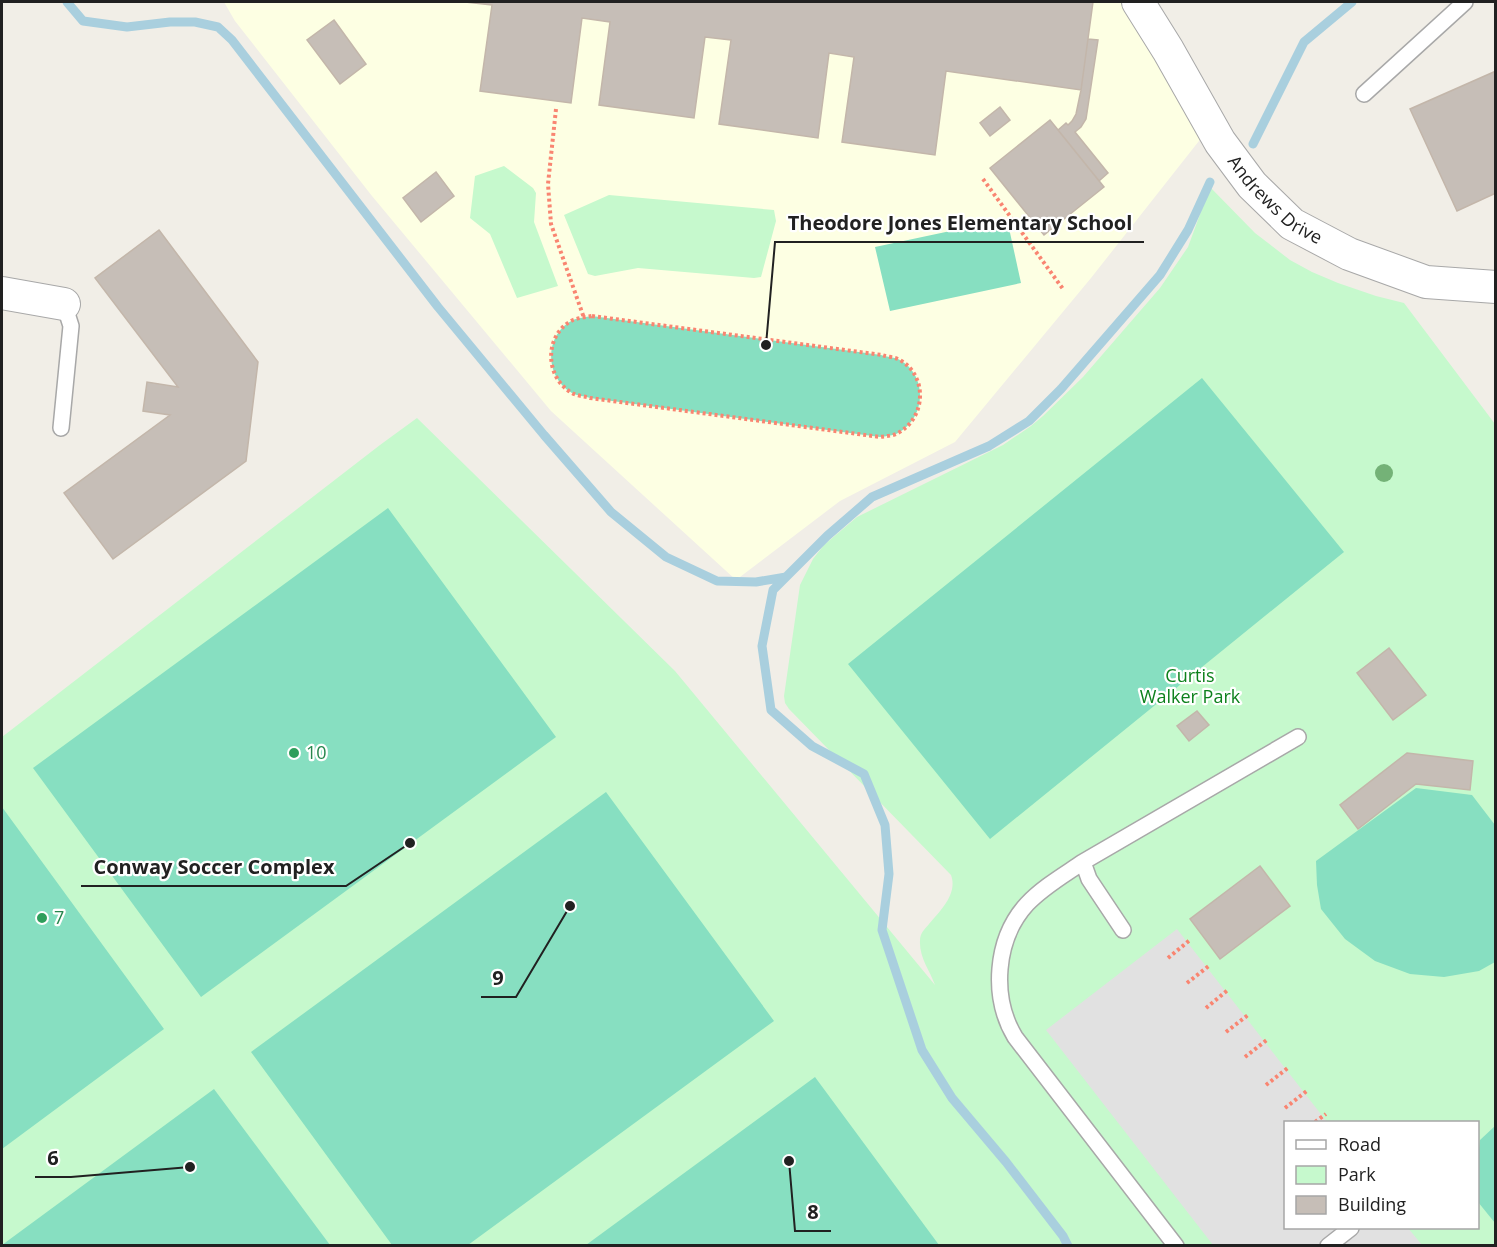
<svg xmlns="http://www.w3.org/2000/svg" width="1497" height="1247" font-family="'Open Sans',sans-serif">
<rect width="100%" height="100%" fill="#f1eee7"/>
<!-- education -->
<path fill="#fdffe3" d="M 224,2 L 1155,2 L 1221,113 L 1091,278 L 955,442 L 840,501 L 736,580 L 551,411 L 372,196 L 235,21 Z"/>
<!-- park -->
<path fill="#c6f9cd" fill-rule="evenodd" d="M 504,166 L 533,188 L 536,193 L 534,222 L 558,286 L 517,298 L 490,234 L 470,218 L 475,176 Z
M 1210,187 L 1255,233 L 1290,260 L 1312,272 L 1338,283 L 1376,296 L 1404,303 L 1495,424 L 1495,1245 L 2,1246 L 2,737 L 380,445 L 417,418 L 675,671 L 935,985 C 930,971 919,957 920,941 C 920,933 924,930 929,924 C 940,911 958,894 951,875 L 789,709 L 785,703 L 784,696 L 800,585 L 813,559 L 824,545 L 857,517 L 1003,445 L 1031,426 L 1043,416 L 1083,377 L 1160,288 L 1188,247 ZM 1286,1122 L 1478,1122 L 1478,1228 L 1286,1228 Z
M 609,195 L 774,210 L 776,221 L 761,277 L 754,278 L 638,268 L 595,276 L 588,274 L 564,215 Z"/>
<!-- pitch -->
<path fill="#87dfc1" d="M 1007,219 L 1021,283 L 890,311 L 875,247 Z
M 592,316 L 881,355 C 887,357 895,357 900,360 C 928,376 926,418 898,433 C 893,436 886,436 880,437 L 590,398 C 584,396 577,396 572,393 C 544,377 544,334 573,320 C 578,318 586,317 592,316 Z
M 1202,378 L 1344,552 L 990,839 L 848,664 Z
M 388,508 L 556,737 L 201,997 L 33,768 Z
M 1416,788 L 1472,795 L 1495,825 L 1495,962 L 1479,971 L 1444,977 L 1410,974 L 1375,961 L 1345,939 L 1321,909 L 1317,885 L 1316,861 Z
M 606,792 L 774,1021 L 468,1245 L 392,1245 L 251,1052 Z
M 2,807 L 164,1029 L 2,1149 Z
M 815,1077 L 939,1245 L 586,1245 Z
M 214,1089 L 330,1245 L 2,1245 Z
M 1495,1126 L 1495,1223 L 1478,1202 L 1478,1158 L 1480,1140 Z"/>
<!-- parking -->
<path fill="#e1e1e1" d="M 1177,929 L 1327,1122 L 1286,1122 L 1286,1228 L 1408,1228 L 1422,1245 L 1213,1245 L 1046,1030 Z"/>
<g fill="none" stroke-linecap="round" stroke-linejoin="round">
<!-- stream -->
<path stroke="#a9cfde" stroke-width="9" d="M 67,2 L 83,21 L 127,27 L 170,22 L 195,22 L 218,27 L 232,40 L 438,307 L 544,435 L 611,512 L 666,557 L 717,581 L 756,582 L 786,577 L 827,536 L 872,497 L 989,446 L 1029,421 L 1061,389 L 1160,275 L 1188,230 L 1210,182
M 1253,144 L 1304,42 L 1352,2
M 786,577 L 773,590 L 762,646 L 771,710 L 812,746 L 864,774 L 885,825 L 889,874 L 882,930 L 922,1050 L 952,1098 L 1006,1162 L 1063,1236 L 1068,1246"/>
</g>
<!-- building -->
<path fill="#c6beb7" stroke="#c3b6aa" stroke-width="1.5" d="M 465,2 L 1093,2 L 1081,90 L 946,71 L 935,155 L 842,142 L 854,57 L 829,53 L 818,138 L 719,124 L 731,40 L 705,37 L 694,118 L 599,105 L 610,22 L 582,18 L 571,103 L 480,91 L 492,5 Z
M 334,20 L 366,64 L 340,84 L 307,40 Z
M 1088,39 L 1098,40 L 1086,119 L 1081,127 L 1075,132 L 1108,173 L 1099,181 L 1058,130 L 1066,123 L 1068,125 L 1072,121 L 1076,114 L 1081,90 Z
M 1496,71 L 1496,193 L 1457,211 L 1410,109 Z
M 1000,107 L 1010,120 L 990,136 L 980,123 Z
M 1050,120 L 1104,187 L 1044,235 L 990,168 Z
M 436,172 L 454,196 L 421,222 L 403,198 Z
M 159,230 L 258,362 L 246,461 L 113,559 L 64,493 L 170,415 L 143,411 L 147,382 L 178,387 L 95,278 Z
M 1389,648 L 1426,695 L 1393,720 L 1357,673 Z
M 1197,711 L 1209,725 L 1189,741 L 1177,726 Z
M 1407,753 L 1473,761 L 1470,790 L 1416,784 L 1358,829 L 1340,805 Z
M 1260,866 L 1290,906 L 1220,959 L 1190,919 Z"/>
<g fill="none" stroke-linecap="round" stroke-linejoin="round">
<defs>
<path id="lane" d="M 1364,94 L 1465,2
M 61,428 L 71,326 L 64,304
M 1083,862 L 1089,879 L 1123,930
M 1176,1246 L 1015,1037 C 991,997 995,939 1027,904 C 1043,887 1064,875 1083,862 L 1298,737
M 1328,1246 L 1351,1228"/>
<g id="street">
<path id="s1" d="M 1138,2 L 1168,50 L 1220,142 L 1252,185 L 1292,224 L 1349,254 L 1426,282 L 1496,287"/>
<path d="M 2,293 L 64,304"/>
</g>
</defs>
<!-- lane casing -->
<use href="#lane" stroke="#a8a8a8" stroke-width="18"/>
<!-- street casing -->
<use href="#street" stroke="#a8a8a8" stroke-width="34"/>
<!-- path -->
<path stroke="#f98571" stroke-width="4" stroke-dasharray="3 3" stroke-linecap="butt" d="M 556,109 L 548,184 L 551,224 L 584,318
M 983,179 L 1063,289
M 592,316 L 882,355 C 887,357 895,357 900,360 C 928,376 926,418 898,433 C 893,436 886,436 880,437 L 590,398 C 584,396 577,396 572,393 C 544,377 544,334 573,320 C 578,318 586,317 592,316 Z
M 1168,958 L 1190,940
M 1187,983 L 1210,965
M 1206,1008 L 1229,989
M 1226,1032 L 1248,1015
M 1245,1057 L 1268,1039
M 1266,1085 L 1289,1067
M 1285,1108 L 1308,1090
M 1315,1122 L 1326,1114"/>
<!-- lane -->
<use href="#lane" stroke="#fff" stroke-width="15"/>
<!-- street -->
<use href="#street" stroke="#fff" stroke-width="32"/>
</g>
<!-- trees -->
<circle fill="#74b277" cx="1384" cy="473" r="9"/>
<!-- markers -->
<g fill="#2e9e5b" stroke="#fff" stroke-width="2">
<circle cx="294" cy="753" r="6"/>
<circle cx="42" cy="918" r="6"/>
</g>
<g text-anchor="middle" stroke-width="4.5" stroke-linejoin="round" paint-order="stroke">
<!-- street labels -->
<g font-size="18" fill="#212121" stroke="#fff">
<text dy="6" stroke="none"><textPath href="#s1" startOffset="243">Andrews Drive</textPath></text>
</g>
<!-- park labels -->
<g font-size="18" fill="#0d811c" stroke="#fff">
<text x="1190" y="682">Curtis<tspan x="1190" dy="21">Walker Park</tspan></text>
</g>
<!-- leisure labels -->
<g font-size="18" fill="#27864d" stroke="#fff" text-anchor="start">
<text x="306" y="759">10</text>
<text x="54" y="924">7</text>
</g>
</g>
<!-- callouts -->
<path fill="none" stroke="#212121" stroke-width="2" d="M766 345L775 242H1144M410 843L346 886H81M570 906L516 997H481M190 1167L71 1177H35M789 1161L795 1231H831"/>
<g fill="#212121" stroke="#fff" stroke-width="2">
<circle cx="766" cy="345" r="6"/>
<circle cx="410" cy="843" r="6"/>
<circle cx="570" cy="906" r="6"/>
<circle cx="190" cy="1167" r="6"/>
<circle cx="789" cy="1161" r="6"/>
</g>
<g font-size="20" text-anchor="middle" font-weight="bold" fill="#212121" stroke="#fff" stroke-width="4.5" stroke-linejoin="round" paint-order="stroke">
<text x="960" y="230">Theodore Jones Elementary School</text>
<text x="214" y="874">Conway Soccer Complex</text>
<text x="498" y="985">9</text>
<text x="53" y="1165">6</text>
<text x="813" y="1219">8</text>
</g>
<!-- border -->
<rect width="1497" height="1247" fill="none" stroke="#212121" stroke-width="6"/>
<!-- legend -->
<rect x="1284" y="1121" width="195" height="108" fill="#ffffff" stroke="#a6a6a6" stroke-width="1.5"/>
<rect x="1296" y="1140" width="30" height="9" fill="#ffffff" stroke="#a6a6a6" stroke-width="1.5"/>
<text x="1338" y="1151" font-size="18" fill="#212121">Road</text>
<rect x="1296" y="1166" width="30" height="18" fill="#c6f9cd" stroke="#a6a6a6" stroke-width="1.5"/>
<text x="1338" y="1181" font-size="18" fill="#212121">Park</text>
<rect x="1296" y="1196" width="30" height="18" fill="#c6beb7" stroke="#a6a6a6" stroke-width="1.5"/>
<text x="1338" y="1211" font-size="18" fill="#212121">Building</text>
</svg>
